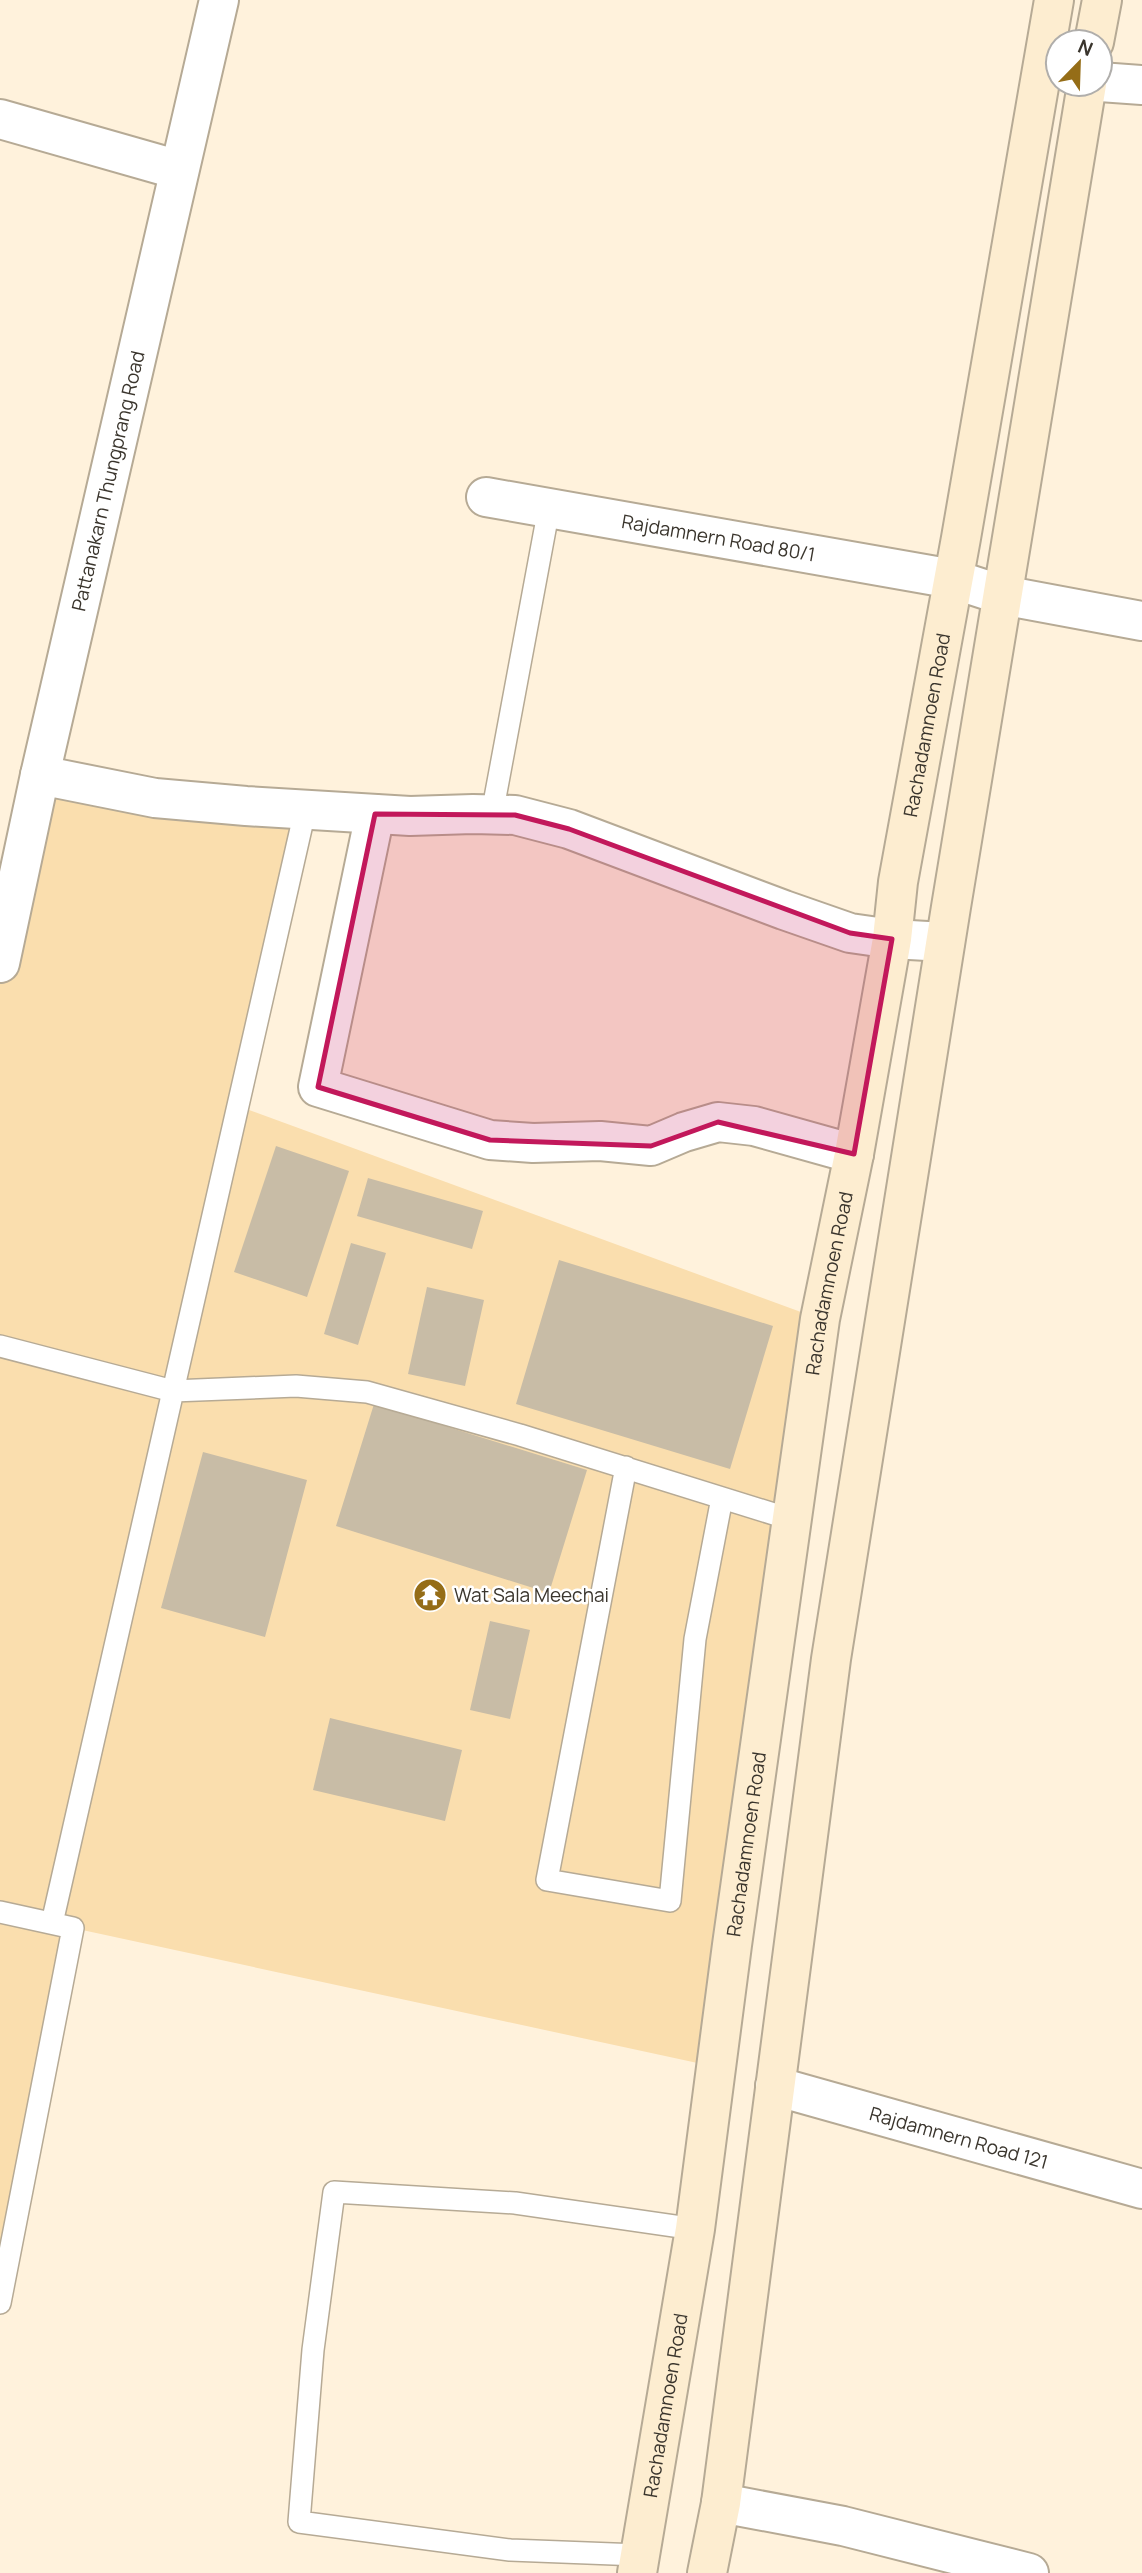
<svg xmlns="http://www.w3.org/2000/svg" width="1142" height="2573" font-family="Manrope,sans-serif">
<rect width="100%" height="100%" fill="#fff2dc"/>
<!-- green -->
<path fill="#fadeae" d="M 40,775 L 305,811 L 238,1106 L 820,1319 L 716,2067 L 73,1928 L 0,2303 L 0,963 Z"/>
<!-- building -->
<path fill="#c8bca6" d="M 276,1146 L 349,1171 L 307,1297 L 234,1272 Z
M 368,1178 L 483,1211 L 472,1249 L 357,1216 Z
M 351,1243 L 386,1253 L 358,1345 L 324,1334 Z
M 559,1260 L 773,1326 L 730,1469 L 516,1404 Z
M 427,1287 L 484,1300 L 465,1386 L 408,1374 Z
M 374,1404 L 587,1470 L 549,1593 L 336,1526 Z
M 203,1452 L 307,1480 L 265,1637 L 161,1608 Z
M 490,1621 L 530,1630 L 510,1719 L 470,1710 Z
M 330,1718 L 462,1750 L 445,1821 L 313,1790 Z"/>
<g fill="none" stroke-linecap="round" stroke-linejoin="round">
<defs>
<path id="lane" d="M 492,814 L 549,508
M 0,1346 L 173,1391 L 296,1386 L 367,1392 L 520,1435 L 793,1520
M 626,1467 L 547,1880 L 670,1901 L 695,1639 L 722,1498
M 0,1912 L 73,1928 L 0,2303
M 52,1923 L 305,811
M 639,2555 L 510,2550 L 299,2522 L 313,2350 L 334,2192 L 515,2203 L 695,2229"/>
<g id="street">
<path d="M 1100,82 L 1142,85"/>
<path d="M 0,119 L 179,170"/>
<path id="s1" d="M 486,497 L 953,579 L 1002,595 L 1142,621"/>
<path d="M 40,775 L 155,798 L 246,806 L 410,816 L 473,814 L 515,815 L 569,829 L 784,910 L 850,933 L 892,939 L 945,942"/>
<path d="M 375,814 L 318,1087 L 490,1140 L 533,1143 L 600,1141 L 651,1146 L 684,1132 L 718,1122 L 754,1126 L 854,1154"/>
<path id="s2" d="M 0,963 L 40,775 L 219,0"/>
<path id="s3" d="M 775,2086 L 1142,2189"/>
<path d="M 721,2503 L 843,2526 L 1029,2573"/>
</g>
<g id="secondary">
<path d="M 1094,42 L 1102,0"/>
<path id="s4" d="M 637,2573 L 695,2229 L 732,1945 L 820,1319 L 854,1154 L 892,939 L 898,882 L 961,538 L 1054,0"/>
<path d="M 707,2573 L 721,2503 L 831,1659 L 951,907 L 1087,84"/>
</g>
</defs>
<!-- lane casing -->
<use href="#lane" stroke="#b6aa95" stroke-width="24"/>
<!-- street casing -->
<use href="#street" stroke="#b6aa95" stroke-width="42"/>
<!-- secondary casing -->
<use href="#secondary" stroke="#b6aa95" stroke-width="42"/>
<!-- lane -->
<use href="#lane" stroke="#fff" stroke-width="21"/>
<!-- street -->
<use href="#street" stroke="#fff" stroke-width="38"/>
<!-- secondary -->
<use href="#secondary" stroke="#fdedd0" stroke-width="38"/>
</g>
<!-- marked area -->
<path fill="#c2185b" fill-opacity="0.2" stroke="#c2185b" stroke-width="5" stroke-linejoin="round" d="M 375,814 L 515,815 L 569,829 L 850,933 L 892,939 L 854,1154 L 718,1122 L 651,1146 L 490,1140 L 318,1087 Z"/>
<!-- icons -->
<defs>
<symbol id="temple-disc" viewBox="-11 -11 22 22"><circle r="9.5" fill="#956d17" stroke="#fff"/><path d="M0-6L5-2H3V0L6.5 2.5H4V6H1.5V3h-3V6H-4V2.5H-6.5L-3 0V-2H-5Z" fill="#fff"/></symbol>
</defs>
<g fill-rule="evenodd">
<use href="#temple-disc" x="411" y="1576" width="38" height="38"/>
</g>
<g text-anchor="middle" stroke-width="5" stroke-linejoin="round" paint-order="stroke">
<!-- street labels -->
<g font-size="19" fill="#3a352d" stroke="#fff">
<text dy="7" stroke="none"><textPath href="#s2" startOffset="494">Pattanakarn Thungprang Road</textPath></text>
<text dy="7" stroke="none"><textPath href="#s1" startOffset="236">Rajdamnern Road 80/1</textPath></text>
<text dy="7" stroke="none"><textPath href="#s4" startOffset="1871">Rachadamnoen Road</textPath></text>
<text dy="7" stroke="none"><textPath href="#s4" startOffset="1304">Rachadamnoen Road</textPath></text>
<text dy="7" stroke="none"><textPath href="#s4" startOffset="737">Rachadamnoen Road</textPath></text>
<text dy="7" stroke="none"><textPath href="#s3" startOffset="191">Rajdamnern Road 121</textPath></text>
<text dy="7" stroke="none"><textPath href="#s4" startOffset="170">Rachadamnoen Road</textPath></text>
</g>
<!-- poi labels -->
<g font-size="19" fill="#3a352d" stroke="#fff" text-anchor="start">
<text x="454" y="1602">Wat Sala Meechai</text>
</g>
</g>
<!-- north arrow -->
<g transform="translate(1079 63) rotate(23)"><circle r="33" fill="#ffffff" stroke="#b0aeab" stroke-width="2"/>
<path d="M0-5L12 26L0 18L-12 26Z" fill="#956d17"/>
<text y="-10" font-size="19" font-weight="bold" text-anchor="middle" fill="#3a352d">N</text>
</g>
</svg>
